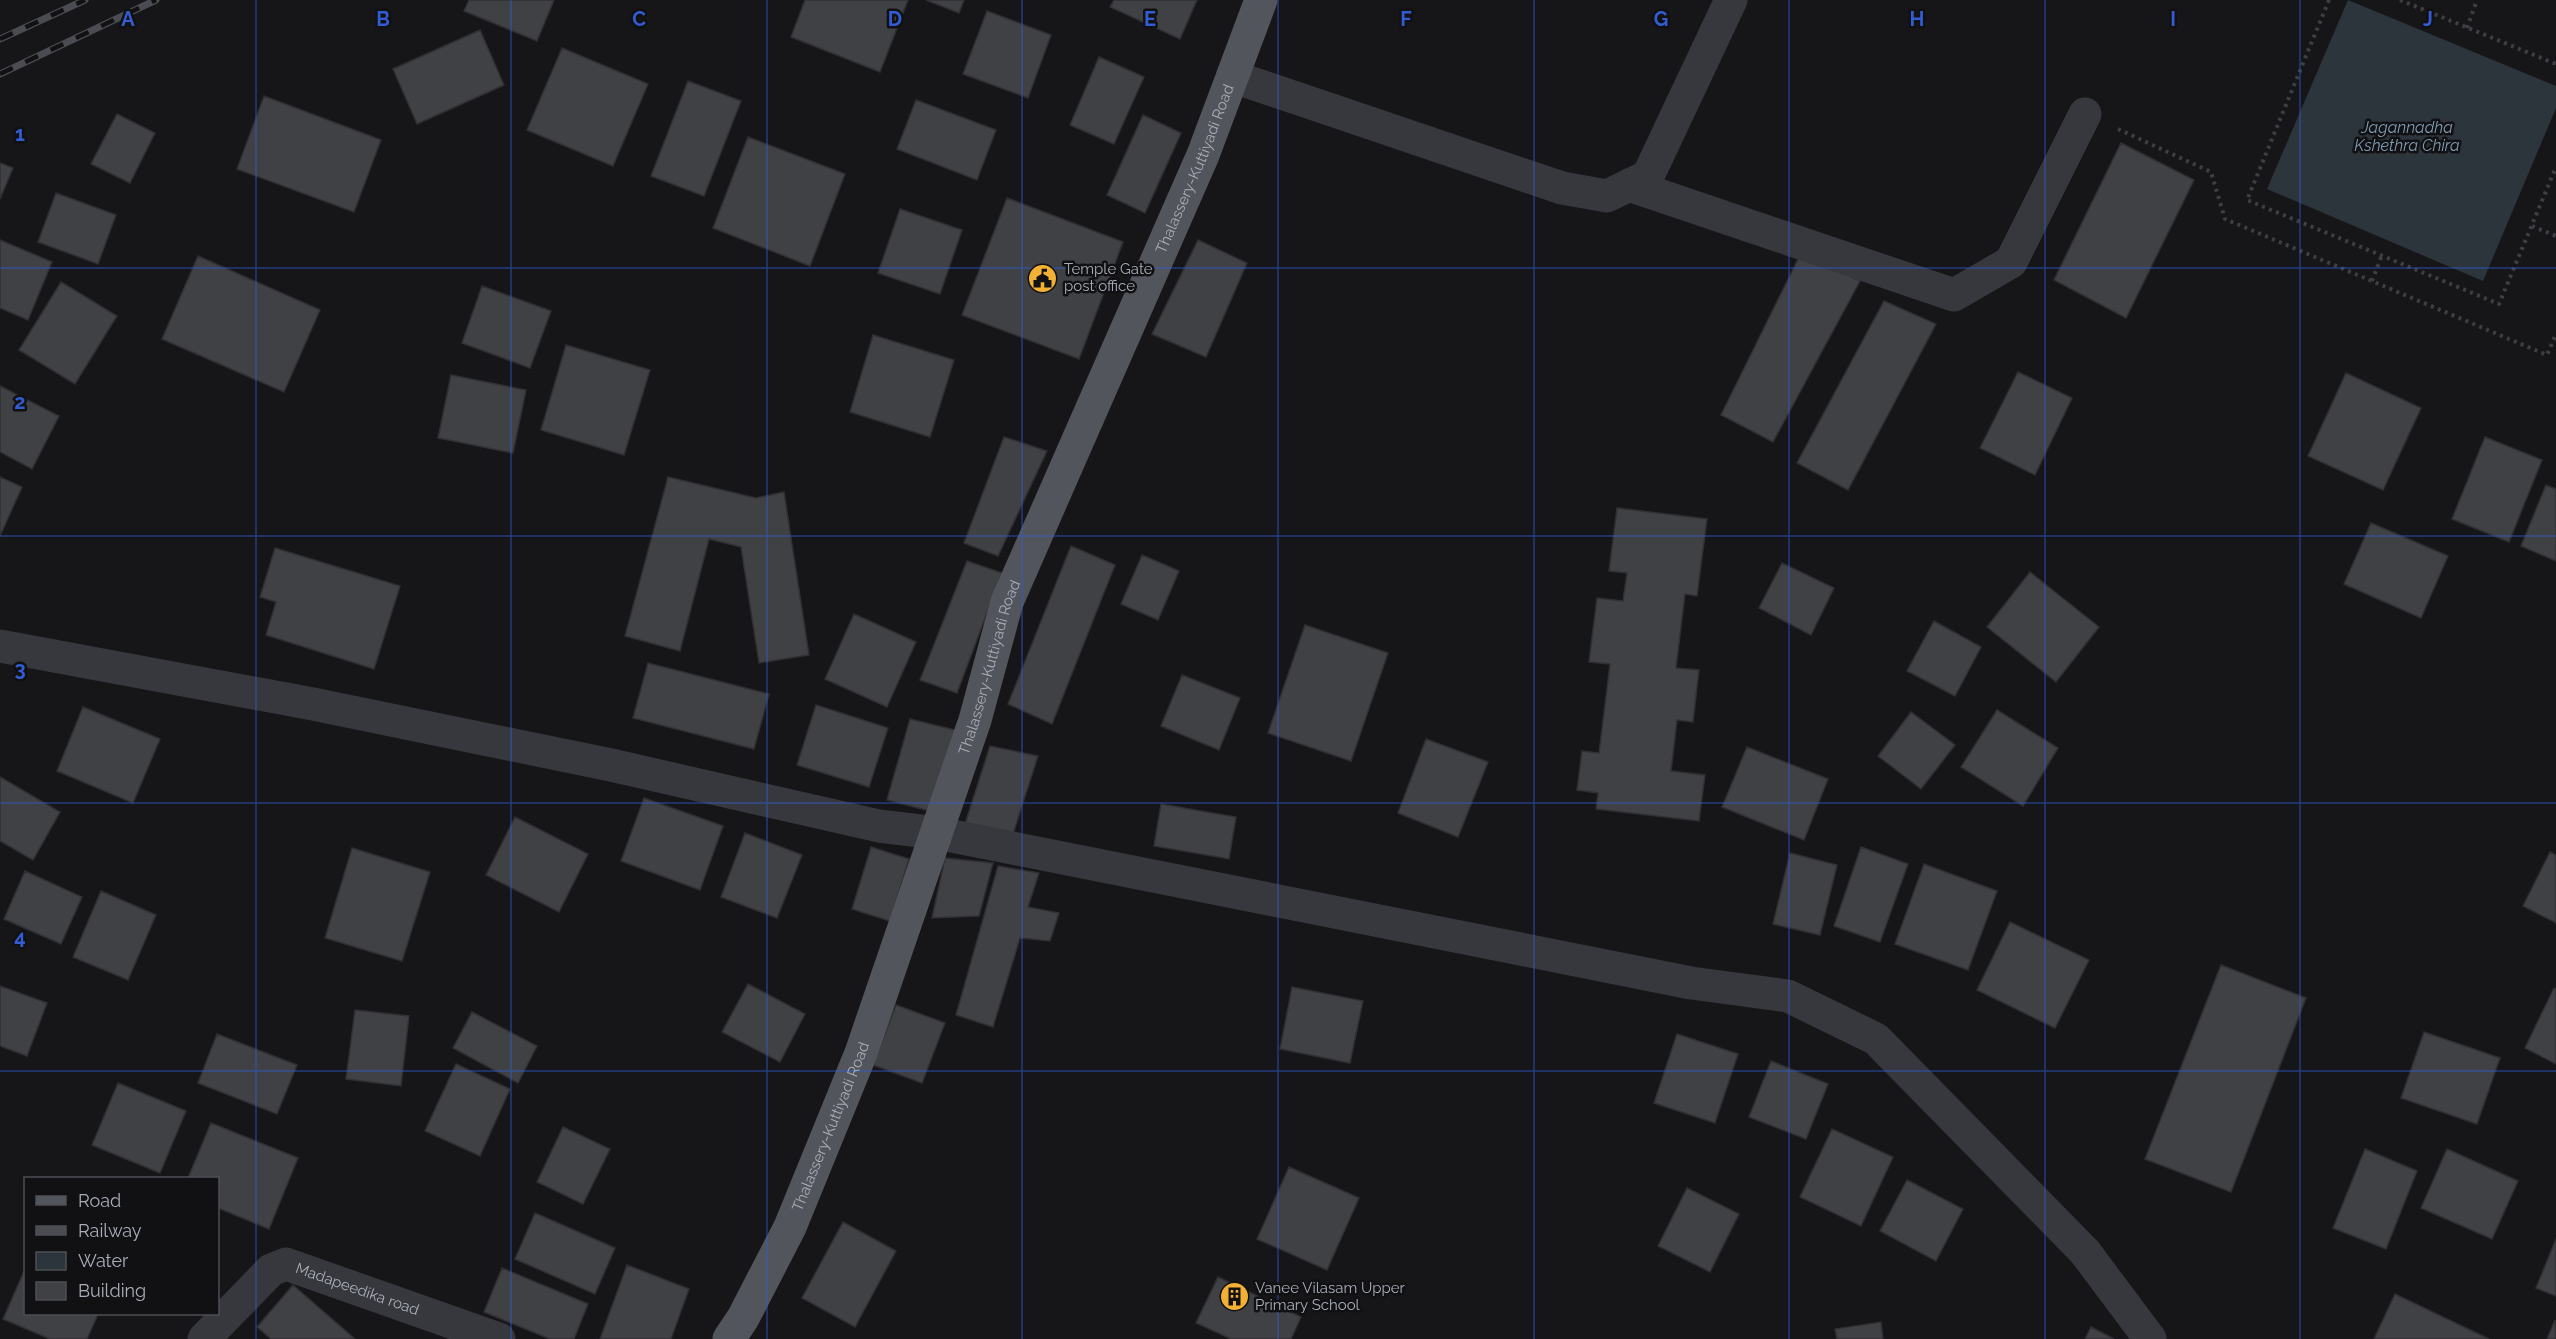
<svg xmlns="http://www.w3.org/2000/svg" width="2556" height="1339" font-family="Raleway,sans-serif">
<rect width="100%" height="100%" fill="#161618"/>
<!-- water -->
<path fill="#2c353c" d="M 2348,0 L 2556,86 L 2556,108 L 2483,281 L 2267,189 Z"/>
<!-- building -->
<path fill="#404145" stroke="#303034" stroke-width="1.5" d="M 469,0 L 554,0 L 537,41 L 464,11 Z
M 805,0 L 908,0 L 880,72 L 791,37 Z
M 926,0 L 964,0 L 959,13 Z
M 1114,0 L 1197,0 L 1180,39 L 1110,7 Z
M 987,11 L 1051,35 L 1028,98 L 963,74 Z
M 480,30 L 504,85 L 417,124 L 393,69 Z
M 562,48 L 648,84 L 613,166 L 527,130 Z
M 1099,57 L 1144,77 L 1114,144 L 1070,125 Z
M 688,81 L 741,101 L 704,196 L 651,176 Z
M 264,96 L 381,140 L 354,212 L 237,169 Z
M 916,100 L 996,130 L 977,180 L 897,149 Z
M 117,114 L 155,133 L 130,183 L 91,164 Z
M 1143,115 L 1181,133 L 1145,213 L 1107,195 Z
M 748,137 L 845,174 L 810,266 L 713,228 Z
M 2121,143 L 2194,180 L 2126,318 L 2054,280 Z
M 0,163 L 13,168 L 0,199 Z
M 56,193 L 116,215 L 98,264 L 38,242 Z
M 1007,198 L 1123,242 L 1079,359 L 962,315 Z
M 900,209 L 962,230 L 940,294 L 878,273 Z
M 0,240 L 52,262 L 28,320 L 0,308 Z
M 1198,240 L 1247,263 L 1206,357 L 1152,334 Z
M 1801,253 L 1860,281 L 1773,442 L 1721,415 Z
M 198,256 L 320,310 L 284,392 L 162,339 Z
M 61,282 L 117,316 L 75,384 L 19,350 Z
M 482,286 L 551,311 L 530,368 L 462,343 Z
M 1884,301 L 1936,324 L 1848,490 L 1797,463 Z
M 873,335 L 954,360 L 930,437 L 850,412 Z
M 566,345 L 650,370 L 624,455 L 541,430 Z
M 2018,372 L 2072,398 L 2035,475 L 1980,448 Z
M 2346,373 L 2421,408 L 2383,490 L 2308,456 Z
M 451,375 L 526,390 L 513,453 L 438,438 Z
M 0,386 L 59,416 L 32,469 L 0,452 Z
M 1004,437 L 1047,451 L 998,556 L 964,543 Z
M 2485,437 L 2542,460 L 2509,542 L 2452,519 Z
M 0,477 L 22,487 L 0,536 Z
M 668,477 L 756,498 L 784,492 L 809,655 L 759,663 L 741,547 L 709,539 L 680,651 L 625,636 Z
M 2546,485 L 2556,489 L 2556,561 L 2521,546 Z
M 1617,508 L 1707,519 L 1697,596 L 1685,594 L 1676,668 L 1699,670 L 1693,722 L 1677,720 L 1671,771 L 1705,775 L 1699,821 L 1596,809 L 1598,793 L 1577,790 L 1582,751 L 1599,753 L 1610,664 L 1589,662 L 1597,598 L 1623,601 L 1627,573 L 1609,571 Z
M 2371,523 L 2448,556 L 2421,618 L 2344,584 Z
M 1071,546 L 1115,565 L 1052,724 L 1008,704 Z
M 275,548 L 400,586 L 374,669 L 266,635 L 276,602 L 260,597 Z
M 1142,555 L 1179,571 L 1158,620 L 1121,604 Z
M 967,561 L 1002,573 L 957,693 L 920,680 Z
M 1782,563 L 1834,588 L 1811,635 L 1759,608 Z
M 2030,572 L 2099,627 L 2056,682 L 1987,627 Z
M 854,614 L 916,642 L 887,707 L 825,679 Z
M 1934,621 L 1981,647 L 1955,696 L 1907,671 Z
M 1305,625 L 1388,653 L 1351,761 L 1268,733 Z
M 648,663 L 769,694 L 754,749 L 633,718 Z
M 1182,675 L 1240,698 L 1219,750 L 1161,726 Z
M 816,705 L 888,728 L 869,787 L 797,765 Z
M 83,707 L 160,739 L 133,803 L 57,771 Z
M 1997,710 L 2058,748 L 2023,806 L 1961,767 Z
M 1911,712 L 1955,745 L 1921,789 L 1878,756 Z
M 910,719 L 955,730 L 930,811 L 887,800 Z
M 1426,739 L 1488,762 L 1458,837 L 1398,813 Z
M 990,746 L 1038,756 L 1012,837 L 965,824 Z
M 1747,747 L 1828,779 L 1804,840 L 1722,807 Z
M 0,777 L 60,812 L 33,860 L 0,841 Z
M 644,798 L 723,826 L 700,890 L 621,861 Z
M 1161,804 L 1236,817 L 1229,859 L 1154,846 Z
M 515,817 L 588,854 L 559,912 L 486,875 Z
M 745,833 L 802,855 L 777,918 L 721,897 Z
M 871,847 L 909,859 L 890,921 L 852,909 Z
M 1861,847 L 1908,864 L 1880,942 L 1834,926 Z
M 352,848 L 430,872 L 402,961 L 325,938 Z
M 2550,852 L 2556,855 L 2556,923 L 2523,906 Z
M 1790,853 L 1837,865 L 1820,935 L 1773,924 Z
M 945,858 L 993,863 L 979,916 L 932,918 Z
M 1924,864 L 1997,891 L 1968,970 L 1895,944 Z
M 998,866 L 1039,873 L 1028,907 L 1059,913 L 1050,941 L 1020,938 L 993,1027 L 956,1015 Z
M 25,871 L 82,897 L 61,944 L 4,919 Z
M 101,891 L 156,915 L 128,980 L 73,957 Z
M 2010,922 L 2089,960 L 2055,1028 L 1977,990 Z
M 2221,965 L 2306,998 L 2231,1192 L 2145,1159 Z
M 748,984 L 805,1014 L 780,1062 L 722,1032 Z
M 0,986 L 47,1003 L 27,1056 L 0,1046 Z
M 1292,987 L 1363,1001 L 1350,1063 L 1280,1049 Z
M 2554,988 L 2556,989 L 2556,1064 L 2525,1048 Z
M 896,1005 L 945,1023 L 922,1083 L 873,1065 Z
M 355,1010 L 409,1016 L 401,1086 L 346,1079 Z
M 472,1012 L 537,1046 L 518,1083 L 453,1048 Z
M 2424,1032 L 2500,1058 L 2477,1124 L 2401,1098 Z
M 217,1034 L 297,1065 L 277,1114 L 198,1083 Z
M 1677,1034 L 1738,1054 L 1715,1123 L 1654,1103 Z
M 1771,1061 L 1828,1084 L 1806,1139 L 1749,1117 Z
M 456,1064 L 510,1089 L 480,1156 L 425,1131 Z
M 118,1083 L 186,1111 L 160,1173 L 92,1145 Z
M 211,1123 L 298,1158 L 269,1229 L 218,1208 L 218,1178 L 188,1178 Z
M 563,1127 L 610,1149 L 583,1204 L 537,1182 Z
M 1832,1129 L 1893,1157 L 1861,1226 L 1800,1197 Z
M 2365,1149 L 2417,1171 L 2386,1249 L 2333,1228 Z
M 2447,1149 L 2518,1181 L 2492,1239 L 2421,1208 Z
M 1289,1167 L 1359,1198 L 1327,1270 L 1257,1239 Z
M 1907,1180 L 1963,1209 L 1936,1261 L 1880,1231 Z
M 1687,1188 L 1739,1214 L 1710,1272 L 1658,1246 Z
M 535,1213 L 615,1248 L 595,1294 L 515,1259 Z
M 843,1222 L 896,1251 L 855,1327 L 802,1298 Z
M 2556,1239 L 2556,1296 L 2536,1288 Z
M 627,1265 L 689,1289 L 671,1339 L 600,1339 Z
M 26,1267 L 26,1314 L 98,1314 L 87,1339 L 50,1339 L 3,1319 Z
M 502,1268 L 588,1304 L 574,1339 L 550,1339 L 484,1312 Z
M 1218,1277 L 1301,1317 L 1291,1339 L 1231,1339 L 1196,1323 Z
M 293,1285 L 355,1339 L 271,1339 L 257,1327 Z
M 2395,1294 L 2489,1339 L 2374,1339 Z
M 2555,1320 L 2556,1339 L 2547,1339 Z
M 1881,1322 L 1883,1339 L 1837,1339 L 1835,1329 Z
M 2091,1327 L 2114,1339 L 2085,1339 Z"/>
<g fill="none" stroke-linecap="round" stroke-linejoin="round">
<!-- path -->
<path stroke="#3d3f44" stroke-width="4" stroke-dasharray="3 4.5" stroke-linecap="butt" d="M 2329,0 L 2247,200 L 2499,304 L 2556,167
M 2400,0 L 2556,64
M 2467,28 L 2477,0
M 2118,129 L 2211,172 L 2225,219 L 2547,355 L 2556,334
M 2532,226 L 2556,236
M 2372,281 L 2382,255"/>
<!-- minor -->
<g stroke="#37383d" stroke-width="33">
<path d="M 1234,77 L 1562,188 L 1607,196 L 1648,176 L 1731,0"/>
<path d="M 1629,185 L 1954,295 L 2011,262 L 2085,114"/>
<path d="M 0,646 L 313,704 L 611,765 L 879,826 L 937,833 L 1691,983 L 1788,996 L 1876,1039 L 2085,1252 L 2150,1339"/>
<path id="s1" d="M 204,1339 L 271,1270 L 286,1264 L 499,1339"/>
</g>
<!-- primary -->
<path stroke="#53555c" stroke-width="33" id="s2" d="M 729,1339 L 743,1318 L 790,1227 L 861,1053 L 975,720 L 1007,602 L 1203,155 L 1261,0"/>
<defs>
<path id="rail" d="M 0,39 L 85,0
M 0,74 L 156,0"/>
</defs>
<!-- rail casing -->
<use href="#rail" stroke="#4a4c52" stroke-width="7"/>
<!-- rail -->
<use href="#rail" stroke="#111113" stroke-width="4.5" stroke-dasharray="14" stroke-linecap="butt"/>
</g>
<!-- grid -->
<path fill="none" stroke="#325cd3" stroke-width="1.5" stroke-opacity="0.55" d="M 256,0 L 256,1339M 511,0 L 511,1339M 767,0 L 767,1339M 1022,0 L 1022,1339M 1278,0 L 1278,1339M 1534,0 L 1534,1339M 1789,0 L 1789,1339M 2045,0 L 2045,1339M 2300,0 L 2300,1339M 0,268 L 2556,268M 0,536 L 2556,536M 0,803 L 2556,803M 0,1071 L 2556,1071"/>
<!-- icons -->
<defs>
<symbol id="civic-disc" viewBox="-11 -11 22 22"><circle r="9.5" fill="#f2b134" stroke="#111113"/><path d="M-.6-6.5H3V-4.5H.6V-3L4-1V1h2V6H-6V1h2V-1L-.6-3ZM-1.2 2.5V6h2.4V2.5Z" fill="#111"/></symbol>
<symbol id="building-disc" viewBox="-11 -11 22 22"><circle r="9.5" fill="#f2b134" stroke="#111113"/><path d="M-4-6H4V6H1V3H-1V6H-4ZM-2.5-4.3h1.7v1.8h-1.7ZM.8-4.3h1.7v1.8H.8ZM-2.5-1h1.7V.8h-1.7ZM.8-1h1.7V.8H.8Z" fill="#111"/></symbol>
</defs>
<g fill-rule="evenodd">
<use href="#civic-disc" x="1026" y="262" width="33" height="33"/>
<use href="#building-disc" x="1218" y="1280" width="33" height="33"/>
</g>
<g text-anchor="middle" stroke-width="5" stroke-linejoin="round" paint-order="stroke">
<!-- street labels -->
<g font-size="15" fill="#a8adb8" stroke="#111113">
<text dy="5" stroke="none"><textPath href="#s2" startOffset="1262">Thalassery-Kuttiyadi Road</textPath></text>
<text dy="5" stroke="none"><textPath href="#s2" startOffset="722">Thalassery-Kuttiyadi Road</textPath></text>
<text dy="5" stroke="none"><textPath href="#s2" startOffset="236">Thalassery-Kuttiyadi Road</textPath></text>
<text dy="5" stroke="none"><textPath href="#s1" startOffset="188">Madapeedika road</textPath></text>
</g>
<!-- poi labels -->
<g font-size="15" fill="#a8adb8" stroke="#111113" text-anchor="start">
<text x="1064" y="274">Temple Gate<tspan x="1064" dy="17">post office</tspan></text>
<text x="1255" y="1293">Vanee Vilasam Upper<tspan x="1255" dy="17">Primary School</tspan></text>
</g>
<!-- water labels -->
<g font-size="16" font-style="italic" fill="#7f9bb3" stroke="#111113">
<text x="2407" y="133">Jagannadha<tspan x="2407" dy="18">Kshethra Chira</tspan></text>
</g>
</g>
<g font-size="20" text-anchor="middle" font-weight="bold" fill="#325cd3" stroke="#111113" stroke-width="5" stroke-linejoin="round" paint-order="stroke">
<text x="128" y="26">A</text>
<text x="383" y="26">B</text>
<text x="639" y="26">C</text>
<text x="895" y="26">D</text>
<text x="1150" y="26">E</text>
<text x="1406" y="26">F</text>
<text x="1661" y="26">G</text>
<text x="1917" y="26">H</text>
<text x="2173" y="26">I</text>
<text x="2428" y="26">J</text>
<text x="20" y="141">1</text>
<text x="20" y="409">2</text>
<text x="20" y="676">3</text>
<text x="20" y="944">4</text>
</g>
<!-- legend -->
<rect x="24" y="1177" width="195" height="138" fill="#111113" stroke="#4d4f55" stroke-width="1.5"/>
<rect x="36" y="1196" width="30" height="9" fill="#53555c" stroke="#4d4f55" stroke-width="1.5"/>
<text x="78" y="1207" font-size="18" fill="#a8adb8">Road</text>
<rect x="36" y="1226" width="30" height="9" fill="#4a4c52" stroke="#4d4f55" stroke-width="1.5"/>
<text x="78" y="1237" font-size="18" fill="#a8adb8">Railway</text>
<rect x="36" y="1252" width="30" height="18" fill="#2c353c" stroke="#4d4f55" stroke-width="1.5"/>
<text x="78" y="1267" font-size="18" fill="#a8adb8">Water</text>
<rect x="36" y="1282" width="30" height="18" fill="#404145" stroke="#4d4f55" stroke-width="1.5"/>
<text x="78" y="1297" font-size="18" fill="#a8adb8">Building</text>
</svg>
